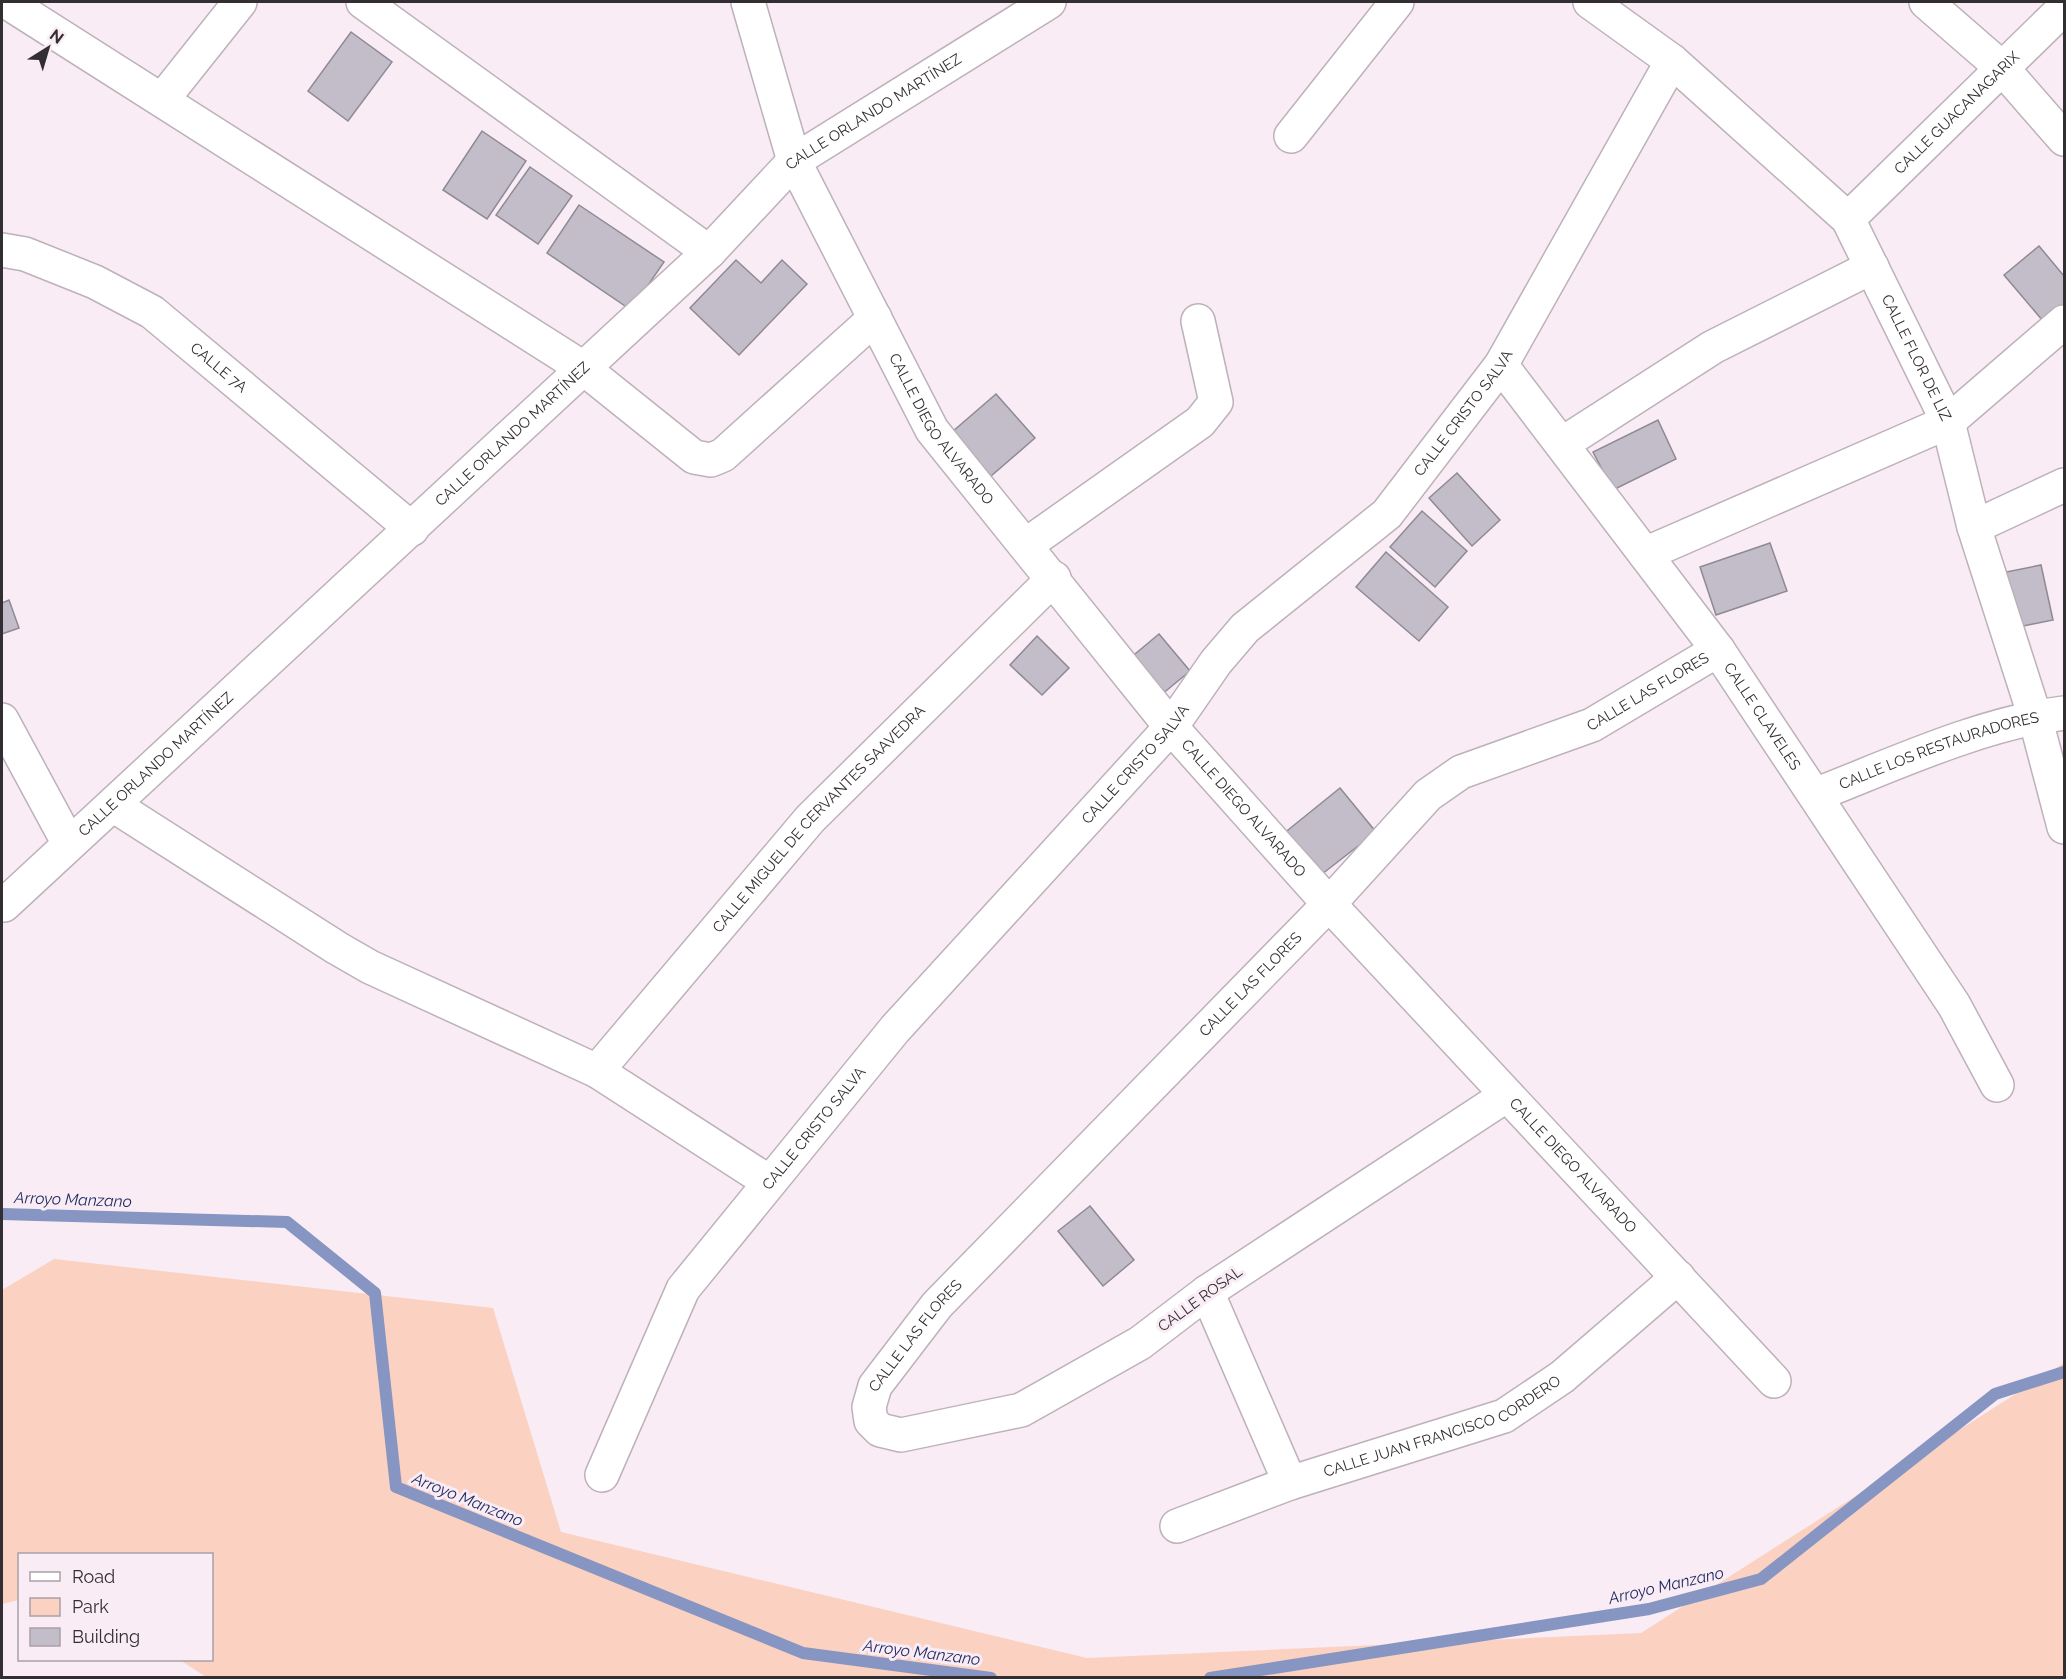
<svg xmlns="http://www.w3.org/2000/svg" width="2066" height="1679" font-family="Raleway,sans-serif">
<rect width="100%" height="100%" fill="#f9ecf5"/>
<!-- green -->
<path fill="#fbd1c1" d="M 54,1259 L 493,1308 L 561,1532 L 1087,1658 L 1641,1633 L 2064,1363 L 2064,1677 L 206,1677 L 180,1660 L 212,1660 L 212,1554 L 20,1554 L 19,1600 L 2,1604 L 2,1290 Z"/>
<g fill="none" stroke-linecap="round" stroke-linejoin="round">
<!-- stream -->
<path stroke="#8695c1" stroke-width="12" d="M 2,1214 L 287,1222 L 375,1293 L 396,1487 L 803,1653 L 991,1678
M 1210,1678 L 1649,1609 L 1761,1579 L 1995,1394 L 2064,1372"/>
</g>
<!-- building -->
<path fill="#c2bdc9" stroke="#8e8a95" stroke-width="1.5" d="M 351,32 L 392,62 L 348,121 L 308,91 Z
M 482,131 L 526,161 L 487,219 L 443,190 Z
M 530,167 L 572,196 L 538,244 L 496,215 Z
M 579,205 L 664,262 L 631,310 L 547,253 Z
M 2039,246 L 2064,276 L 2064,315 L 2049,328 L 2004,275 Z
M 736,260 L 761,283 L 782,260 L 807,284 L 739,355 L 690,308 Z
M 996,394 L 1035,438 L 991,476 L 952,432 Z
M 1658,420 L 1676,459 L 1613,490 L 1593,452 Z
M 1457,473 L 1500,520 L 1472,546 L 1429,498 Z
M 1422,511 L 1467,551 L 1435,587 L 1390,547 Z
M 1770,543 L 1787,591 L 1716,615 L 1700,567 Z
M 1386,552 L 1448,607 L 1419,641 L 1356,587 Z
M 2041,565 L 2053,620 L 2018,627 L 2006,572 Z
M 9,600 L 19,628 L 2,634 L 2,603 Z
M 1159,634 L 1190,671 L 1155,700 L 1123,664 Z
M 1037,636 L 1069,668 L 1042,695 L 1010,665 Z
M 1340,788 L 1376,832 L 1317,878 L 1283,834 Z
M 1090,1206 L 1134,1260 L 1103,1286 L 1058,1231 Z"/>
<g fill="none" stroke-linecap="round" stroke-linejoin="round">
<defs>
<g id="minor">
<path d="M 7,2 L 583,368 L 694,457 L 711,460 L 723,455 L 875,318"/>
<path d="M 363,2 L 709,252"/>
<path id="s1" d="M 748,2 L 794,161 L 932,430 L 1171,727 L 1329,904 L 1774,1381"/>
<path id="s2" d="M 1590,2 L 1672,61 L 1848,219 L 1948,422 L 1974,527 L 2035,717 L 2064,827"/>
<path d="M 1926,2 L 2002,68 L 2064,139"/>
<path d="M 162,100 L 240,2"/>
<path d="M 1291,136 L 1397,2"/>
<path id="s3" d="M 1848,219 L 2064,8"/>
<path id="s4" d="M 2,250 L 25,254 L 95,282 L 152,312 L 412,529"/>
<path id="s5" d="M 1501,365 L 1718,650 L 1954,1005 L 1997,1085"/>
<path d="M 1562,444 L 1713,347 L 1872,267"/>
<path d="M 1974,527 L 2064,485"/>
<path d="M 1026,545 L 1200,422 L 1216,402 L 1198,321"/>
<path d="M 1645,554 L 1948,422 L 2064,322"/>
<path d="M 2,720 L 69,844"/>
<path id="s6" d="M 1815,795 C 1892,765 1982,723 2064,713"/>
<path d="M 113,805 L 337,948 L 370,967 L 597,1071 L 769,1182"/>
<path id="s7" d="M 4,905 L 709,252 L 794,161 L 1049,2"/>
<path id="s8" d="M 597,1071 L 810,819 L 1054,578"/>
<path id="s9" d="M 1507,1095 L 1207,1292 L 1140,1343 L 1021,1410 L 901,1435 L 880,1430 L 871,1421 L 869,1407 L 875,1386 L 937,1305 L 1329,904 L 1428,795 L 1461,772 L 1592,725 L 1718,650"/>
<path d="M 1207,1292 L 1290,1483"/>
<path id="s10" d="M 602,1475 L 683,1289 L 895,1029 L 1171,727 L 1216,662 L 1245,628 L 1387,514 L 1501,365 L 1672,61"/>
<path id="s11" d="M 1177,1526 L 1290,1483 L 1504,1416 L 1562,1377 L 1678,1277"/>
</g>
</defs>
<!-- minor casing -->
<use href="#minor" stroke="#bdb1ba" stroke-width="36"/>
<!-- minor -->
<use href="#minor" stroke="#fff" stroke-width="33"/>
</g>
<g text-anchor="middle" stroke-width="6" stroke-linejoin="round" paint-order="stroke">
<!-- street labels -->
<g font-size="15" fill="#332e31" stroke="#f9ecf5">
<text dy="5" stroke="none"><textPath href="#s7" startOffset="1179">CALLE ORLANDO MARTÍNEZ</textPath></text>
<text dy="5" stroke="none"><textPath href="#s3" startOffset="152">CALLE GUACANAGARIX</textPath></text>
<text dy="5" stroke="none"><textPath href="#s2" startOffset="492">CALLE FLOR DE LIZ</textPath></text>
<text dy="5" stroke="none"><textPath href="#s4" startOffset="250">CALLE 7A</textPath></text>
<text dy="5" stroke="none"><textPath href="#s10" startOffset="1380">CALLE CRISTO SALVA</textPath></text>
<text dy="5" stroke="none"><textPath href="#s1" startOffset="472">CALLE DIEGO ALVARADO</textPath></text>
<text dy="5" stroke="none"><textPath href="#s7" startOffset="693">CALLE ORLANDO MARTÍNEZ</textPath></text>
<text dy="5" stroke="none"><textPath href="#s9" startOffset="1827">CALLE LAS FLORES</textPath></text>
<text dy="5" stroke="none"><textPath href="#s5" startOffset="438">CALLE CLAVELES</textPath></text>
<text dy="5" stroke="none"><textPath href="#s6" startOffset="132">CALLE LOS RESTAURADORES</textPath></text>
<text dy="5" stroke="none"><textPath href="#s7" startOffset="207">CALLE ORLANDO MARTÍNEZ</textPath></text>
<text dy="5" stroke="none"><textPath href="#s10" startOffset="896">CALLE CRISTO SALVA</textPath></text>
<text dy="5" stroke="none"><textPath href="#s1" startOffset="958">CALLE DIEGO ALVARADO</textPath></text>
<text dy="5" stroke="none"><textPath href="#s8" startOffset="336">CALLE MIGUEL DE CERVANTES SAAVEDRA</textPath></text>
<text dy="5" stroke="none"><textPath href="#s9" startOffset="1323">CALLE LAS FLORES</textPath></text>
<text dy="5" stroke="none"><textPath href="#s10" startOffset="410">CALLE CRISTO SALVA</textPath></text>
<text dy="5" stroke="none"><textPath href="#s1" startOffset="1444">CALLE DIEGO ALVARADO</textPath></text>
<text transform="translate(1200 1299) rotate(-36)" y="5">CALLE ROSAL</text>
<text dy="5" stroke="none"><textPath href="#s9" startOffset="837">CALLE LAS FLORES</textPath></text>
<text dy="5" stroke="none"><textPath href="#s11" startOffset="284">CALLE JUAN FRANCISCO CORDERO</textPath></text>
</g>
<!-- water labels -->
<g font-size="16" font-style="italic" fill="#1d285f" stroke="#f9ecf5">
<text transform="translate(73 1199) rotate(2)" y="6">Arroyo Manzano</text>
<text transform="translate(468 1499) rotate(22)" y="6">Arroyo Manzano</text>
<text transform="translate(1666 1585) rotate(-13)" y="6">Arroyo Manzano</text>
<text transform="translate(922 1652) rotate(7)" y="6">Arroyo Manzano</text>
</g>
</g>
<!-- border -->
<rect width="2066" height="1679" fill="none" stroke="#332e31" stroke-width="6"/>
<!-- legend -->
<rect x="18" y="1553" width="195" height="108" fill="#f9ecf5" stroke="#aaa0a7" stroke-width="1.5"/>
<rect x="30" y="1572" width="30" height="9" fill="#ffffff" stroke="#aaa0a7" stroke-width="1.5"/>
<text x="72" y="1583" font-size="18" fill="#332e31">Road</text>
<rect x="30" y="1598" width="30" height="18" fill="#fbd1c1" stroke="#aaa0a7" stroke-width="1.5"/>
<text x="72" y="1613" font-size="18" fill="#332e31">Park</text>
<rect x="30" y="1628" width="30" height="18" fill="#c2bdc9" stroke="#aaa0a7" stroke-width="1.5"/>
<text x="72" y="1643" font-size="18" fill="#332e31">Building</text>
<!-- north arrow -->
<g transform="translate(48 48) rotate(37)" stroke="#f9ecf5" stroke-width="4.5" paint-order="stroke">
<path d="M0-4.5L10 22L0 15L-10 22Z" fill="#332e31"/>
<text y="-9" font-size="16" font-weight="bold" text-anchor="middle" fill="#332e31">N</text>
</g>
</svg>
